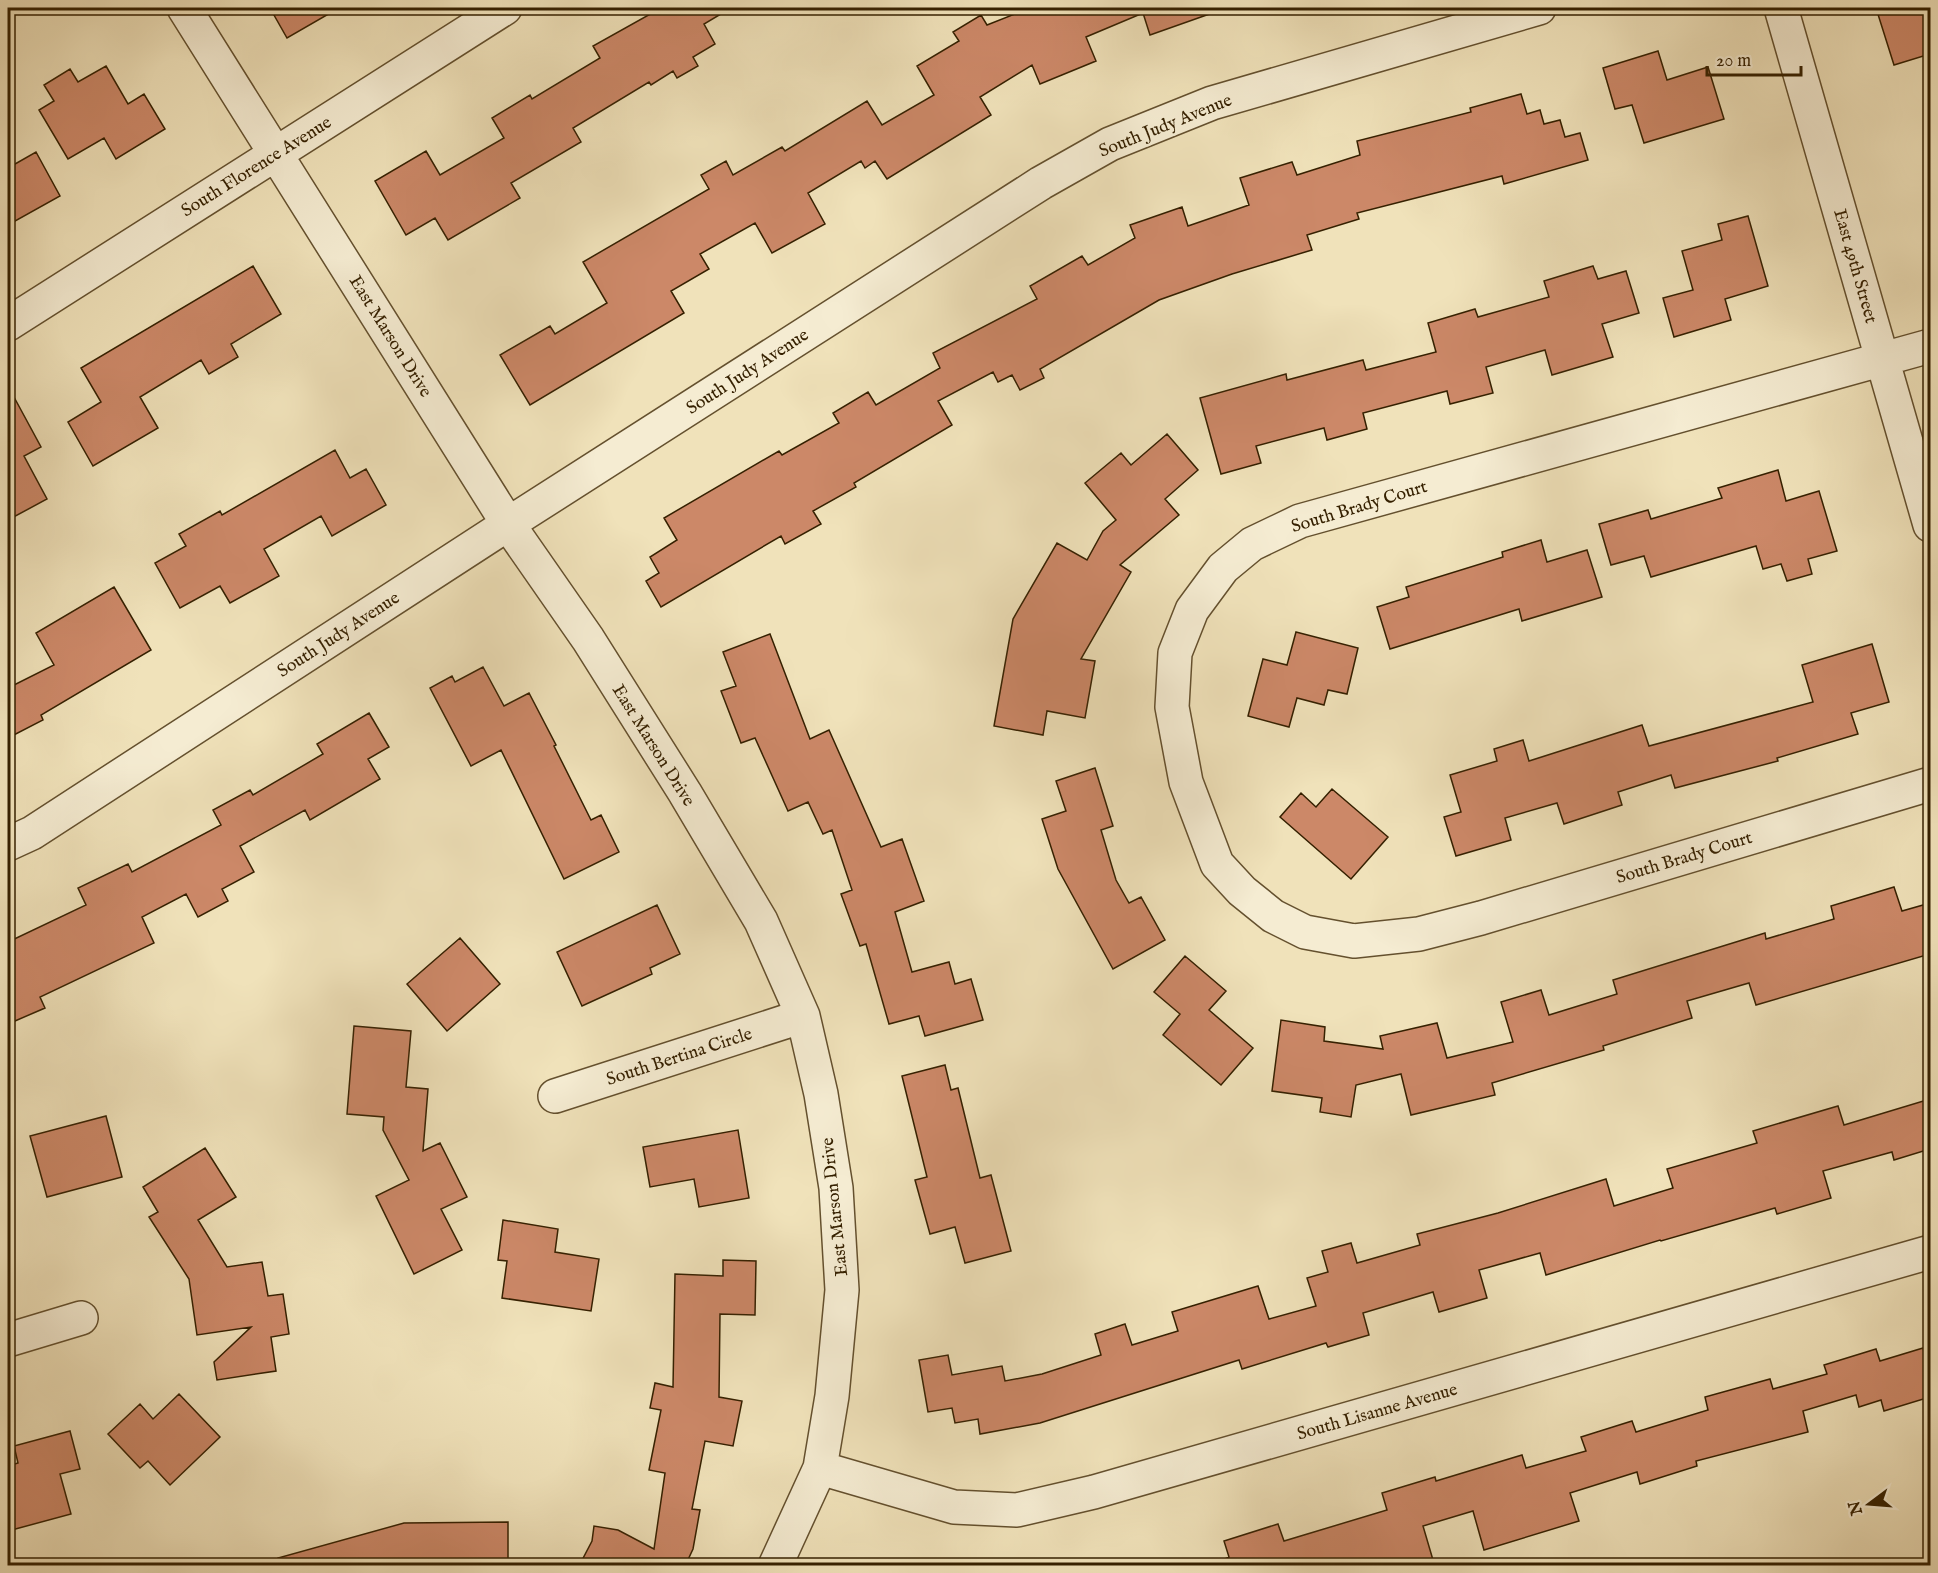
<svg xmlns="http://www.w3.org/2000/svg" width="1938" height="1573" font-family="'IM FELL English',serif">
<rect width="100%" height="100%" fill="#f0e2ba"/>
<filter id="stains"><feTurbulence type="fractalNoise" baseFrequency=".00333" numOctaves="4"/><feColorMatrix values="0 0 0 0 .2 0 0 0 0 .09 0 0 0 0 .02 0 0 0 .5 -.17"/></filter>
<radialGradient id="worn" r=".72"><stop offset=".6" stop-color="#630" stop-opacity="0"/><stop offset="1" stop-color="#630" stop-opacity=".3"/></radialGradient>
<!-- building -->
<path fill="#cc8868" stroke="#352000" stroke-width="1.5" d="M 270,8 L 339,8 L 287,38 Z
M 661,8 L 731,8 L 704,24 L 715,44 L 693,57 L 698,66 L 677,78 L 673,71 L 651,85 L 649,82 L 573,128 L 581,142 L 511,183 L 520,198 L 448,240 L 435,218 L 406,235 L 375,181 L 426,151 L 440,175 L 504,138 L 492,118 L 530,95 L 532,99 L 600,58 L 593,46 Z
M 1030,8 L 1217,8 L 1218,11 L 1150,35 L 1143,13 L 1086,37 L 1096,61 L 1040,84 L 1032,65 L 980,97 L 991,115 L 887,179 L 875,161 L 865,168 L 861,161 L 808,193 L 825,224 L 772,253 L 755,223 L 700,254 L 709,269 L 671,291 L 684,313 L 530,405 L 500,355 L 550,326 L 555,334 L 607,303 L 583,262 L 709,189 L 701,175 L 726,161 L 733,175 L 782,147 L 785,151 L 867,101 L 882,125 L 934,95 L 917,66 L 959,41 L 953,32 L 981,15 L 987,25 Z
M 1876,8 L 1930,8 L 1930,54 L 1894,65 Z
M 1658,51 L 1667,80 L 1708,67 L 1724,119 L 1644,143 L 1632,105 L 1615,109 L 1603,68 Z
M 106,66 L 128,104 L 144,94 L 165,129 L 116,159 L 104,138 L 68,159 L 39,110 L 54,101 L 44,85 L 70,69 L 78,82 Z
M 1521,94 L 1527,114 L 1540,110 L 1544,124 L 1560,120 L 1565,137 L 1580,133 L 1588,160 L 1504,184 L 1502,176 L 1357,213 L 1359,219 L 1307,235 L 1312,250 L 1232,274 L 1159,300 L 1040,369 L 1044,378 L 1020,390 L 1012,375 L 998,382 L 993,372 L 938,401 L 952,425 L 854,483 L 856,487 L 813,511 L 821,524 L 785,544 L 781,536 L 661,607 L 646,581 L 659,573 L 650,557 L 677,540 L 664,518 L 779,451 L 782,455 L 839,423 L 833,413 L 868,392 L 876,405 L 940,368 L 933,353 L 1037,299 L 1030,286 L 1082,256 L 1088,265 L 1135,238 L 1130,225 L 1182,207 L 1188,226 L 1249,205 L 1240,178 L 1292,162 L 1297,175 L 1360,155 L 1357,141 L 1471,112 L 1470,108 Z
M 36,152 L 60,196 L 8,225 L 8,168 Z
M 1748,216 L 1768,286 L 1725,299 L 1731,320 L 1674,337 L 1663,298 L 1693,290 L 1682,251 L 1722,240 L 1718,224 Z
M 253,266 L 281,314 L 231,344 L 238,357 L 209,374 L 201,360 L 140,397 L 158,428 L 93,466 L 68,422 L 101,402 L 81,368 Z
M 1593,266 L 1598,279 L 1626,271 L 1639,313 L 1602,324 L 1613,357 L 1552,375 L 1545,350 L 1486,367 L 1493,393 L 1450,404 L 1447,391 L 1363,413 L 1367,429 L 1327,440 L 1324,428 L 1256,446 L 1261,463 L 1221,474 L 1200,398 L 1286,374 L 1287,380 L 1363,360 L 1366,370 L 1436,352 L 1428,323 L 1475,309 L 1478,317 L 1549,297 L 1544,281 Z
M 8,386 L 41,447 L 24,456 L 47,499 L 8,520 Z
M 1167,434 L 1198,470 L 1165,499 L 1179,515 L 1120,565 L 1131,572 L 1081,659 L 1095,661 L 1085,718 L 1047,711 L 1043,735 L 994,726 L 1013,619 L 1057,543 L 1087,560 L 1103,531 L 1116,520 L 1085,483 L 1121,453 L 1131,465 Z
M 335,450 L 350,478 L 366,469 L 386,505 L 332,536 L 321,516 L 264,549 L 279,576 L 230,603 L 220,586 L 180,608 L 155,563 L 186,546 L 179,534 L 220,511 L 222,515 Z
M 1778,470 L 1786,501 L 1819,491 L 1837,551 L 1808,559 L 1812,574 L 1787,581 L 1781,564 L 1763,569 L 1756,546 L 1651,577 L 1644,556 L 1611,565 L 1599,524 L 1648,510 L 1651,519 L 1722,498 L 1718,488 Z
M 1541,540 L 1547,562 L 1587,550 L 1602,597 L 1522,621 L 1519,609 L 1390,649 L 1377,607 L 1409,597 L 1406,587 L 1503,557 L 1502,552 Z
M 114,587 L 151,650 L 41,715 L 43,720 L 8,738 L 8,688 L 54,665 L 36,633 Z
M 1296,632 L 1358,648 L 1347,694 L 1328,690 L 1324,705 L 1297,698 L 1289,727 L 1248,716 L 1263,659 L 1287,665 Z
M 770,634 L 810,739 L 829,730 L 881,847 L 902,839 L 924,901 L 895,912 L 912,972 L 949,962 L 955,984 L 971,979 L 983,1020 L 925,1036 L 919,1016 L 889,1024 L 866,944 L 860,946 L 841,894 L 852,890 L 832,830 L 823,834 L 808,802 L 788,811 L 755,738 L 741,743 L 721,691 L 736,686 L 723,652 Z
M 1872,644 L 1889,702 L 1851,713 L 1858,734 L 1777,758 L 1778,761 L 1675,788 L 1671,775 L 1618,792 L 1622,805 L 1564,824 L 1557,803 L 1505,818 L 1511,840 L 1456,856 L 1444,817 L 1461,812 L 1450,775 L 1497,761 L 1494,749 L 1523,740 L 1529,761 L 1642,725 L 1649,746 L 1787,709 L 1813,702 L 1802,665 Z
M 483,667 L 504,706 L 529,693 L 556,745 L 554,746 L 591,820 L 601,815 L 619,852 L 564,879 L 501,750 L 471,766 L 430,688 L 452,676 L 455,682 Z
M 369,713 L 389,747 L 368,759 L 380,779 L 310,820 L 305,810 L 240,846 L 254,872 L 222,889 L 228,901 L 198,917 L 186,894 L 142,917 L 154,943 L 40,997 L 45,1008 L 8,1024 L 8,942 L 86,905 L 78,888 L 128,864 L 132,872 L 221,825 L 213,810 L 250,790 L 253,795 L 323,754 L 317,744 Z
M 1095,768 L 1113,826 L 1101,830 L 1116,880 L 1129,903 L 1141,897 L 1165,940 L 1113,969 L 1058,869 L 1042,819 L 1066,811 L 1056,781 Z
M 1332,789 L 1388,837 L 1351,879 L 1280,817 L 1301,793 L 1316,807 Z
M 1894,887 L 1902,911 L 1930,903 L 1930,954 L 1756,1005 L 1749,983 L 1687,1001 L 1692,1018 L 1603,1046 L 1604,1050 L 1492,1083 L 1495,1095 L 1411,1115 L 1401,1074 L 1356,1085 L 1351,1117 L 1320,1112 L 1322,1098 L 1272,1091 L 1281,1020 L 1325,1027 L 1324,1041 L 1383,1049 L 1380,1036 L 1437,1023 L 1447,1058 L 1513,1042 L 1501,1002 L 1541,990 L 1549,1015 L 1617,994 L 1613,980 L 1765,933 L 1766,939 L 1834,919 L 1831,906 Z
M 657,905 L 680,954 L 650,968 L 652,974 L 582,1006 L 557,952 Z
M 460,938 L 500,984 L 447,1031 L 407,984 Z
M 1185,956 L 1226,991 L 1209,1010 L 1253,1048 L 1221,1085 L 1163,1035 L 1180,1014 L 1154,992 Z
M 354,1026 L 411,1031 L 406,1087 L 428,1089 L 423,1151 L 440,1143 L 467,1197 L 441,1209 L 462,1250 L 414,1274 L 376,1196 L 409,1180 L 383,1130 L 384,1117 L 347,1114 Z
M 945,1065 L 951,1090 L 958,1088 L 980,1178 L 991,1175 L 1011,1251 L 965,1263 L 955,1227 L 930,1234 L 915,1180 L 927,1177 L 902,1076 Z
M 1930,1099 L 1930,1149 L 1894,1160 L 1892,1152 L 1823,1171 L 1831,1198 L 1777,1214 L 1775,1208 L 1661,1241 L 1660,1240 L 1546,1275 L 1540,1253 L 1479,1270 L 1487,1298 L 1439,1312 L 1433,1292 L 1363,1313 L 1369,1335 L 1328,1347 L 1326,1343 L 1242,1369 L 1239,1360 L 1040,1423 L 980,1434 L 978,1419 L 955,1423 L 952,1408 L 928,1412 L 919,1360 L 948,1355 L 952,1375 L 1002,1366 L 1005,1381 L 1042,1374 L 1101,1355 L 1095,1334 L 1125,1324 L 1132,1345 L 1178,1331 L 1172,1312 L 1258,1286 L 1269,1319 L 1316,1306 L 1307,1278 L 1328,1272 L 1322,1251 L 1351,1243 L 1357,1263 L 1420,1245 L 1417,1234 L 1498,1213 L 1606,1179 L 1614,1206 L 1673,1188 L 1667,1169 L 1757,1143 L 1753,1131 L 1838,1106 L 1844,1125 Z
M 106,1116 L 122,1177 L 47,1197 L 30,1136 Z
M 738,1130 L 749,1198 L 699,1207 L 694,1179 L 650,1187 L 643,1147 Z
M 205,1148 L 236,1197 L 198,1220 L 227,1267 L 262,1262 L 268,1296 L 283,1294 L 289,1334 L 271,1337 L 276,1371 L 217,1380 L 214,1362 L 251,1327 L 197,1335 L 189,1279 L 149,1217 L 158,1212 L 143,1187 Z
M 503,1220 L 558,1229 L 555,1252 L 599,1259 L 591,1311 L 502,1298 L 507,1261 L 498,1260 Z
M 723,1260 L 756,1261 L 755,1315 L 720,1314 L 719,1397 L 742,1401 L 733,1446 L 705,1441 L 692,1509 L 700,1510 L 693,1549 L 685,1566 L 579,1566 L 592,1541 L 594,1526 L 618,1530 L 654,1549 L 665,1473 L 649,1470 L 661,1410 L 650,1408 L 655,1383 L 673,1387 L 675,1274 L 723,1276 Z
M 1923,1348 L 1930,1373 L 1930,1397 L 1884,1411 L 1881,1400 L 1859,1407 L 1856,1395 L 1803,1411 L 1808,1432 L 1696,1461 L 1697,1466 L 1640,1484 L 1637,1472 L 1570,1493 L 1579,1521 L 1484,1550 L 1473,1511 L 1423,1526 L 1433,1560 L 1413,1566 L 1226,1566 L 1225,1559 L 1229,1557 L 1224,1541 L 1278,1524 L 1284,1541 L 1387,1510 L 1382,1493 L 1435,1477 L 1436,1481 L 1522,1455 L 1526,1468 L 1586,1451 L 1581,1437 L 1632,1421 L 1636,1432 L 1708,1410 L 1705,1397 L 1770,1379 L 1773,1389 L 1827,1374 L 1824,1365 L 1876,1349 L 1880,1361 Z
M 179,1394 L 220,1437 L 170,1485 L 148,1461 L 140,1468 L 108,1434 L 140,1404 L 153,1419 Z
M 70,1431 L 80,1469 L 60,1474 L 71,1514 L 8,1531 L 8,1466 L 18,1463 L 14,1446 Z
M 508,1522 L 508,1566 L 279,1566 L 278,1558 L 404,1523 Z"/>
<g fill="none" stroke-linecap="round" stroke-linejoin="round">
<defs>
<path id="minor" d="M 184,8 L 508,524 L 588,639 L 685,793 L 761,921 L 803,1016 L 821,1094 L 836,1188 L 842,1290 L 832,1396 L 820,1468 L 775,1566
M 1781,8 L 1930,525
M 8,324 L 505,8
M 1930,346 L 1300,521 L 1252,544 L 1223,568 L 1192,610 L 1175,653 L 1172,707 L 1186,782 L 1217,864 L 1242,891 L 1273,916 L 1305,932 L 1354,941 L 1419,934 L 1481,918 L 1930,784
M 8,844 L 32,833 L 508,524 L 1041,183 L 1110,144 L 1212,103 L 1539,8
M 555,1096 L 803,1016
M 8,1340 L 81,1318
M 820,1468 L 954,1507 L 1017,1510 L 1094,1492 L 1930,1252"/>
</defs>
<!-- minor casing -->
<use href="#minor" stroke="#64502e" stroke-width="36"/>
<!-- minor -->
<use href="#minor" stroke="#f5ecd2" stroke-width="33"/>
</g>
<g text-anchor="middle" stroke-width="5" stroke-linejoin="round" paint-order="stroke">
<!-- street labels -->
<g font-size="18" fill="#352000" stroke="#f5ecd2">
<text transform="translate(1165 125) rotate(-22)" y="6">South Judy Avenue</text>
<text transform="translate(256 166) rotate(-32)" y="6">South Florence Avenue</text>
<text transform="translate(1856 266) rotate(74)" y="6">East 49th Street</text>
<text transform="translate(391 336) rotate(58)" y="6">East Marson Drive</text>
<text transform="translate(747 371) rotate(-33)" y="6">South Judy Avenue</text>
<text transform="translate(1359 506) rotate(-17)" y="6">South Brady Court</text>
<text transform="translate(338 634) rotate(-33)" y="6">South Judy Avenue</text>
<text transform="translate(654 745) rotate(58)" y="6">East Marson Drive</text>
<text transform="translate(1684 857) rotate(-17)" y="6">South Brady Court</text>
<text transform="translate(679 1056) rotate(-18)" y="6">South Bertina Circle</text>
<text transform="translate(834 1207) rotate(-96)" y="6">East Marson Drive</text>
<text transform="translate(1377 1411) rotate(-16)" y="6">South Lisanne Avenue</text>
</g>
</g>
<!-- margin -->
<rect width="1938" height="1573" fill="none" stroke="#f0e2ba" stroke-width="30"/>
<rect x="9" y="9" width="1920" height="1555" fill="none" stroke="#352000" stroke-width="3"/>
<rect x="15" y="15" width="1908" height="1543" fill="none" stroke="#352000" stroke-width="1.5"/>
<!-- north arrow -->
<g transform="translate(1869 1504) rotate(254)" stroke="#f5ecd2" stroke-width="4.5" paint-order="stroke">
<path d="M0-4.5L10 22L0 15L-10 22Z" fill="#352000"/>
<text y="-9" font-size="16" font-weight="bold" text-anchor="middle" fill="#352000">N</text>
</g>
<!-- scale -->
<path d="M1707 66v9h94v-9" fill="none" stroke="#352000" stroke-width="3"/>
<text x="1716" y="66" font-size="18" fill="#352000" stroke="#f5ecd2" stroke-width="4.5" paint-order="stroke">20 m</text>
<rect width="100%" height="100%" filter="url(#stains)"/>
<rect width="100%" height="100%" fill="url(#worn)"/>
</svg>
